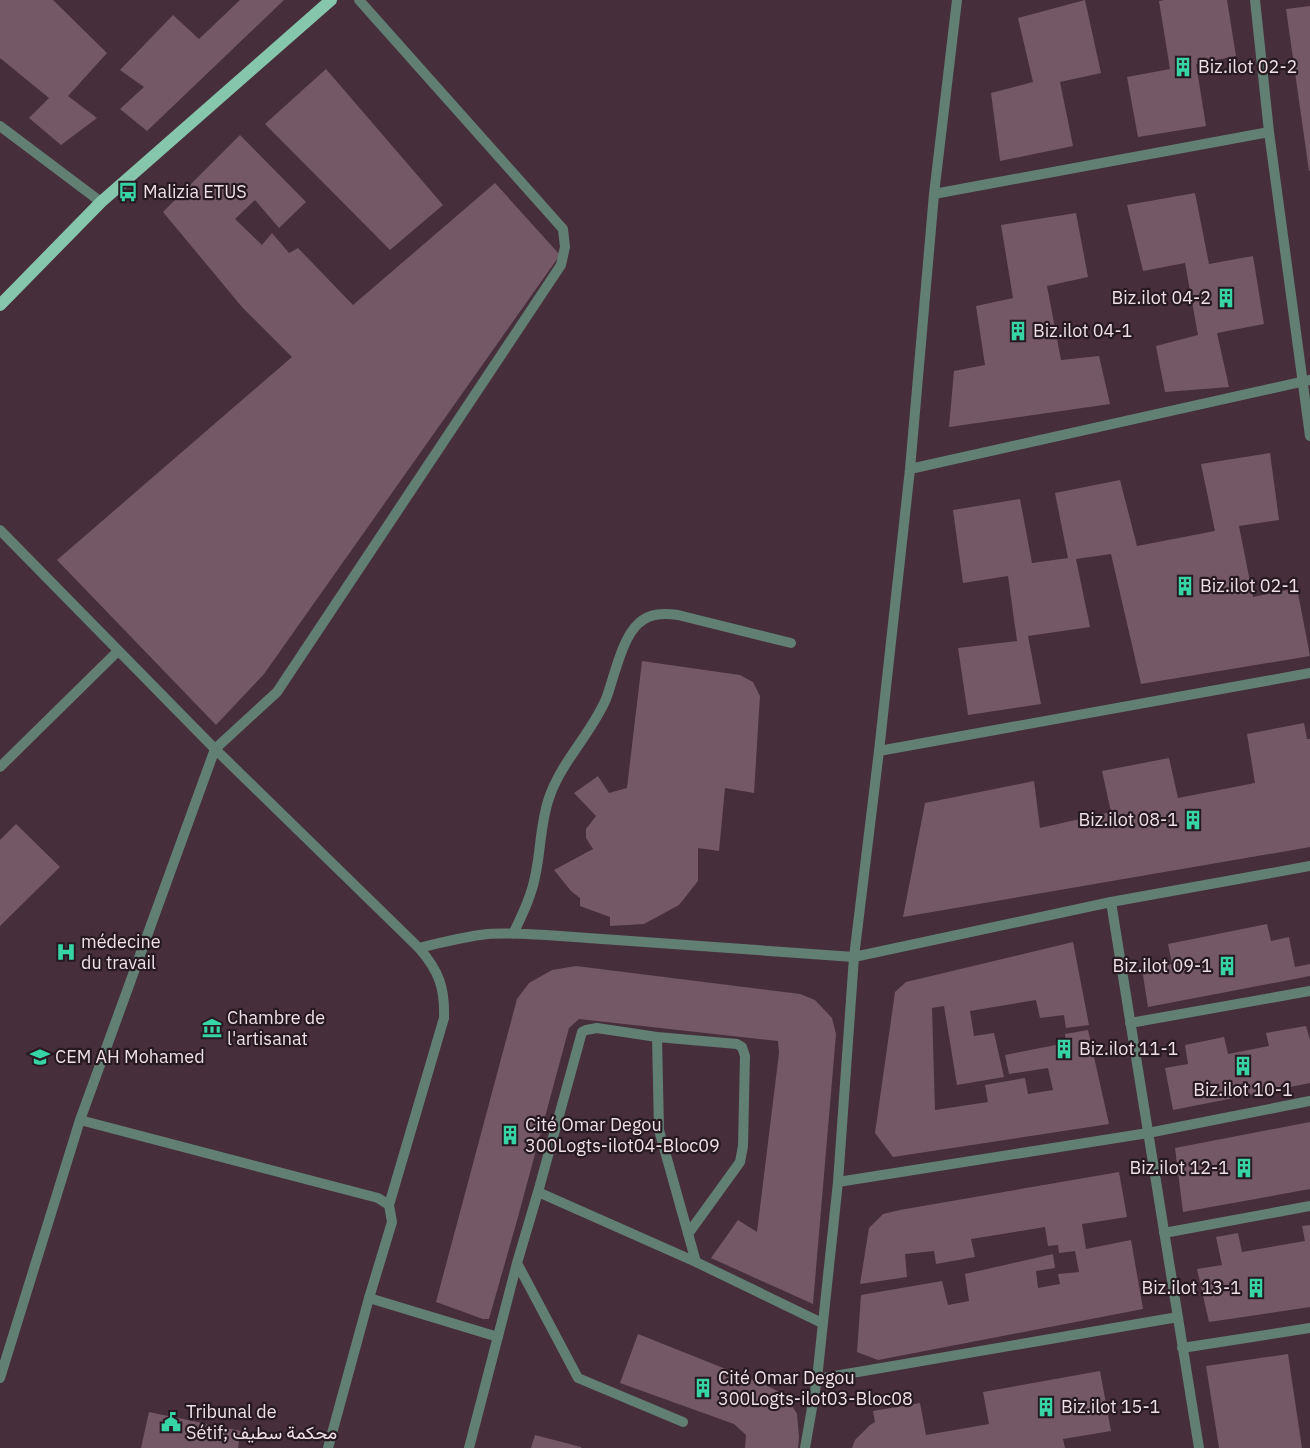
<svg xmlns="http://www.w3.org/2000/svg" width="1310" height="1448" font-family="'IBM Plex Sans',Vazirmatn,sans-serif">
<rect width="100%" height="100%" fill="#472e3b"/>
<!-- building -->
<path fill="#745866" d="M 0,0 L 53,0 L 107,53 L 68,96 L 97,118 L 61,145 L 29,118 L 49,98 L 0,58 Z
M 240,0 L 284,0 L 147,131 L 120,109 L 144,87 L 120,70 L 173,15 L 199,39 Z
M 1085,0 L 1101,73 L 1060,82 L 1073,146 L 1000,161 L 991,93 L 1033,82 L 1018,18 Z
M 1164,0 L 1227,0 L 1236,56 L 1196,64 L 1206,126 L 1138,137 L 1127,77 L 1170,69 L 1159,1 Z
M 1310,6 L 1310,171 L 1309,171 L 1286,9 Z
M 326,69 L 443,205 L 390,250 L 265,124 Z
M 240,135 L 306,202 L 279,228 L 255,200 L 235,219 L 262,245 L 272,233 L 289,253 L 298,248 L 353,305 L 495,183 L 560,255 L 264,674 L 216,725 L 57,560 L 292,357 L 242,307 L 163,212 Z
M 1195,193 L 1209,264 L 1253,256 L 1264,324 L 1217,333 L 1229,387 L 1165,392 L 1156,346 L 1198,335 L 1185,263 L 1143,271 L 1127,205 Z
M 1076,213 L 1088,277 L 1047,286 L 1061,360 L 1099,356 L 1110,404 L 949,427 L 954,371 L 985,365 L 976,306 L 1013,298 L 1001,225 Z
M 1270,453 L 1279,520 L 1239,526 L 1253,597 L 1297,588 L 1310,656 L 1141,684 L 1111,554 L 1076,559 L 1090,627 L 1028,636 L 1041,704 L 968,715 L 958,648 L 1017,641 L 1008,576 L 963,583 L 953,510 L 1020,499 L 1032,563 L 1068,558 L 1055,493 L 1120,480 L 1137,546 L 1215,531 L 1201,464 Z
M 642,661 L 740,675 L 753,682 L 760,696 L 754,793 L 725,788 L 719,851 L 698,848 L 698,881 L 679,905 L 644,924 L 610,926 L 610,917 L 580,906 L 580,898 L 571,891 L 554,870 L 593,849 L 586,838 L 586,829 L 596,816 L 574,793 L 598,776 L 609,793 L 627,788 Z
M 1304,723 L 1307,739 L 1310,739 L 1310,847 L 903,917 L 925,803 L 1034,781 L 1040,828 L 1111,812 L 1102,771 L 1169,758 L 1178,798 L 1255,783 L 1247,734 Z
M 16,824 L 60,867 L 0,926 L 0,840 Z
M 1267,924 L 1271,941 L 1289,937 L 1295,967 L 1310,964 L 1310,976 L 1148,1007 L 1142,969 L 1172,964 L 1168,944 Z
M 1073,942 L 1089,1025 L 1066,1028 L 1064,1015 L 1040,1018 L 1036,1000 L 970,1011 L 974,1036 L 994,1033 L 1004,1077 L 957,1085 L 944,1006 L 932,1008 L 935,1110 L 988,1102 L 985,1085 L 1025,1078 L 1028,1094 L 1053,1090 L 1048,1068 L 1009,1074 L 1005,1055 L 1066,1043 L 1065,1034 L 1088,1030 L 1109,1124 L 893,1157 L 875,1133 L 895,992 L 906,982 Z
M 576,966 L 800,994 L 815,1000 L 832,1018 L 836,1034 L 813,1304 L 711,1258 L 738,1220 L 757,1232 L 779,1053 L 778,1041 L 579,1019 L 569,1028 L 518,1217 L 489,1319 L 483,1319 L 436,1302 L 517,999 L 529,983 L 552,970 Z
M 1306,1026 L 1310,1040 L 1310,1083 L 1173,1110 L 1165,1068 L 1188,1064 L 1185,1045 L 1224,1037 L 1228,1054 L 1269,1046 L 1266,1033 Z
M 1310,1122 L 1310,1189 L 1183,1212 L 1175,1148 Z
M 1119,1172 L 1127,1217 L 1082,1224 L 1086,1249 L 1131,1240 L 1143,1309 L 878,1360 L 857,1352 L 861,1295 L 942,1281 L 948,1305 L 969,1301 L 965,1274 L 1053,1254 L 1055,1268 L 1036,1271 L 1038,1288 L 1060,1284 L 1058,1274 L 1079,1272 L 1075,1251 L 1059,1253 L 1058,1245 L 1048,1246 L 1045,1227 L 971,1239 L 975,1257 L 936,1264 L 934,1251 L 905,1254 L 907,1277 L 860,1284 L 869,1228 L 883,1214 L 900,1210 Z
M 1310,1225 L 1310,1307 L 1209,1322 L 1197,1269 L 1222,1265 L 1216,1237 L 1238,1233 L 1242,1252 L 1305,1241 L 1302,1226 Z
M 638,1334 L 766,1385 L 779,1392 L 789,1401 L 797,1414 L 799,1437 L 798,1448 L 745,1448 L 746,1435 L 734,1424 L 620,1383 Z
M 1288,1354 L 1302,1448 L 1219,1448 L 1206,1366 Z
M 1100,1371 L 1111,1431 L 1063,1439 L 1065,1448 L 852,1448 L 855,1440 L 870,1425 L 875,1422 L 873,1411 L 920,1403 L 926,1435 L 989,1424 L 983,1392 Z
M 149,1412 L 241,1431 L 238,1448 L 141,1448 Z
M 535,1435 L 581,1447 L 581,1448 L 531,1448 Z"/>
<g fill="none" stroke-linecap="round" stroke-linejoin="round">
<!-- service -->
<path stroke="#617f73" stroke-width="10" d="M 513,934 C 522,915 531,897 535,877 C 541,851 540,824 549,798 C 561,762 591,734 606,699 C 614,678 622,637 639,623 C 650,613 664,613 678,615 L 791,643
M 419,948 C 439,943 459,938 480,935 C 501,932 524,934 546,935 L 854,957
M 657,1037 L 659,1130 L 696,1262
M 538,1192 L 582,1032 L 586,1030 L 597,1028 L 657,1037 L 737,1044 L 742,1047 L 745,1056 L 743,1146 L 740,1162 L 688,1234
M 517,1263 L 578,1378 L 683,1422
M 369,1298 L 498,1337
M 469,1448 L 517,1263 L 538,1192 L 696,1262 L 822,1323"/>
<!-- minor -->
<path stroke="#617f73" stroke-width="10" d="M 1255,0 L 1269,132 L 1310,436
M 0,126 L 101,202
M 934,194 L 1269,132
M 910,469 L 1310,380
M 0,530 L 215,749 L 419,948 C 439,971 445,988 444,1018 L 389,1205
M 879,751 L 1310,673
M 0,767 L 118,651
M 1111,902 L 1199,1448
M 854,957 L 1111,902 L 1310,866
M 1130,1023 L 1310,991
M 80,1120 L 378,1198 L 389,1205 L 392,1222 L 369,1298 L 328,1448
M 838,1182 L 1148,1133 L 1310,1101
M 1164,1233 L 1310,1206
M 1182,1348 L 1310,1328
M 0,1378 L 80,1120 L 215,749 L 277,692 L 561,265 L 565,247 L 563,229 L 359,0
M 817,1379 L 1178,1317
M 805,1448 L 817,1379 L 838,1182 L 854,957 L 879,751 L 910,469 L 934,194 L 957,0"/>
<!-- primary -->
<path stroke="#86c6ad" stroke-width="12" d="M 0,305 L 101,202 L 331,0"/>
</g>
<!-- icons -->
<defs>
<symbol id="building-bare" viewBox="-9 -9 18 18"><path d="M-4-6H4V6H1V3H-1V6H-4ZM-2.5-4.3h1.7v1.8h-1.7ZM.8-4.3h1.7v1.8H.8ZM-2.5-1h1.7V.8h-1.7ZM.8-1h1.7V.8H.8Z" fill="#37d4a6" stroke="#261a20" stroke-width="2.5" paint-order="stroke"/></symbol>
<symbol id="bus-bare" viewBox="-9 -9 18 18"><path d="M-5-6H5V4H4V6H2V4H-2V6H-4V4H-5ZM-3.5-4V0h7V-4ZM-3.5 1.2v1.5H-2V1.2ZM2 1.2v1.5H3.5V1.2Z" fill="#37d4a6" stroke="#261a20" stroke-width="2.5" paint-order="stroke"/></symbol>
<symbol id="hospital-bare" viewBox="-9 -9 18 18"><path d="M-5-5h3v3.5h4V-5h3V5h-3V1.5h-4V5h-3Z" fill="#37d4a6" stroke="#261a20" stroke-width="2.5" paint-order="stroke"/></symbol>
<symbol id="museum-bare" viewBox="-9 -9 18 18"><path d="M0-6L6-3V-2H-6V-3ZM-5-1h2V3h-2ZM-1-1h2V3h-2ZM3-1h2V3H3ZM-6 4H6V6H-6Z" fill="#37d4a6" stroke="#261a20" stroke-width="2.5" paint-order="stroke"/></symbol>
<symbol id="school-bare" viewBox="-9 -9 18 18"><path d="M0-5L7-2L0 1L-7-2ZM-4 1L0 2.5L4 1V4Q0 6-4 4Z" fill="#37d4a6" stroke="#261a20" stroke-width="2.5" paint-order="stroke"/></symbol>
<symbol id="civic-bare" viewBox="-9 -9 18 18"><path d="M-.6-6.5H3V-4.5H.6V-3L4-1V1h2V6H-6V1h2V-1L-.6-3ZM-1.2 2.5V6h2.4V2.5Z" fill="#37d4a6" stroke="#261a20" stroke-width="2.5" paint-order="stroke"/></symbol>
</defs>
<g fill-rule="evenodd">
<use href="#building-bare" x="1169" y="53" width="28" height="28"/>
<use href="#bus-bare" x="114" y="178" width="28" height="28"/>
<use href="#building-bare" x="1212" y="284" width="28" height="28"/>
<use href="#building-bare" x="1004" y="317" width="28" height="28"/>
<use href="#building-bare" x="1171" y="572" width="28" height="28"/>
<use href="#building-bare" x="1179" y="806" width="28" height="28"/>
<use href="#hospital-bare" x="52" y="938" width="28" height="28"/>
<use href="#building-bare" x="1213" y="952" width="28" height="28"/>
<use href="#museum-bare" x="198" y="1014" width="28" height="28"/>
<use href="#building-bare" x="1050" y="1035" width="28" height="28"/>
<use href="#school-bare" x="26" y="1043" width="28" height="28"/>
<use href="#building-bare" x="1229" y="1052" width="28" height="28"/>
<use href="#building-bare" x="496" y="1121" width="28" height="28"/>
<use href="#building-bare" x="1230" y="1154" width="28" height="28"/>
<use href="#building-bare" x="1242" y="1274" width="28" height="28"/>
<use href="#building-bare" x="689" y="1374" width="28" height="28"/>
<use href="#building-bare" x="1032" y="1393" width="28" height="28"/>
<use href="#civic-bare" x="157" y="1408" width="28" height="28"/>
</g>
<g text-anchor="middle" stroke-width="4.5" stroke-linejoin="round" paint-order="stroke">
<!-- poi labels -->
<g font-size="18" fill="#f0dfe7" stroke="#261a20" text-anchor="start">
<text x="1198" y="73">Biz.ilot 02-2</text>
<text x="143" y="198">Malizia ETUS</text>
<text x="1211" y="304" text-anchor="end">Biz.ilot 04-2</text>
<text x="1033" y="337">Biz.ilot 04-1</text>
<text x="1200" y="592">Biz.ilot 02-1</text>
<text x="1178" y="826" text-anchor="end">Biz.ilot 08-1</text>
<text x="81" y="948">médecine<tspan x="81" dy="21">du travail</tspan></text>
<text x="1212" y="972" text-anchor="end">Biz.ilot 09-1</text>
<text x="227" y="1024">Chambre de<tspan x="227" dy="21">l'artisanat</tspan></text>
<text x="1079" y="1055">Biz.ilot 11-1</text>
<text x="55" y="1063">CEM AH Mohamed</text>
<text x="1243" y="1096" text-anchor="middle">Biz.ilot 10-1</text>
<text x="525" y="1131">Cité Omar Degou<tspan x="525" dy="21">300Logts-ilot04-Bloc09</tspan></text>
<text x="1229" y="1174" text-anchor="end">Biz.ilot 12-1</text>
<text x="1241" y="1294" text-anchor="end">Biz.ilot 13-1</text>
<text x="718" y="1384">Cité Omar Degou<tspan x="718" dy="21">300Logts-ilot03-Bloc08</tspan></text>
<text x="1061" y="1413">Biz.ilot 15-1</text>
<text x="186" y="1418">Tribunal de<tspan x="186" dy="21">Sétif; محكمة سطيف</tspan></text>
</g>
</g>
</svg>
